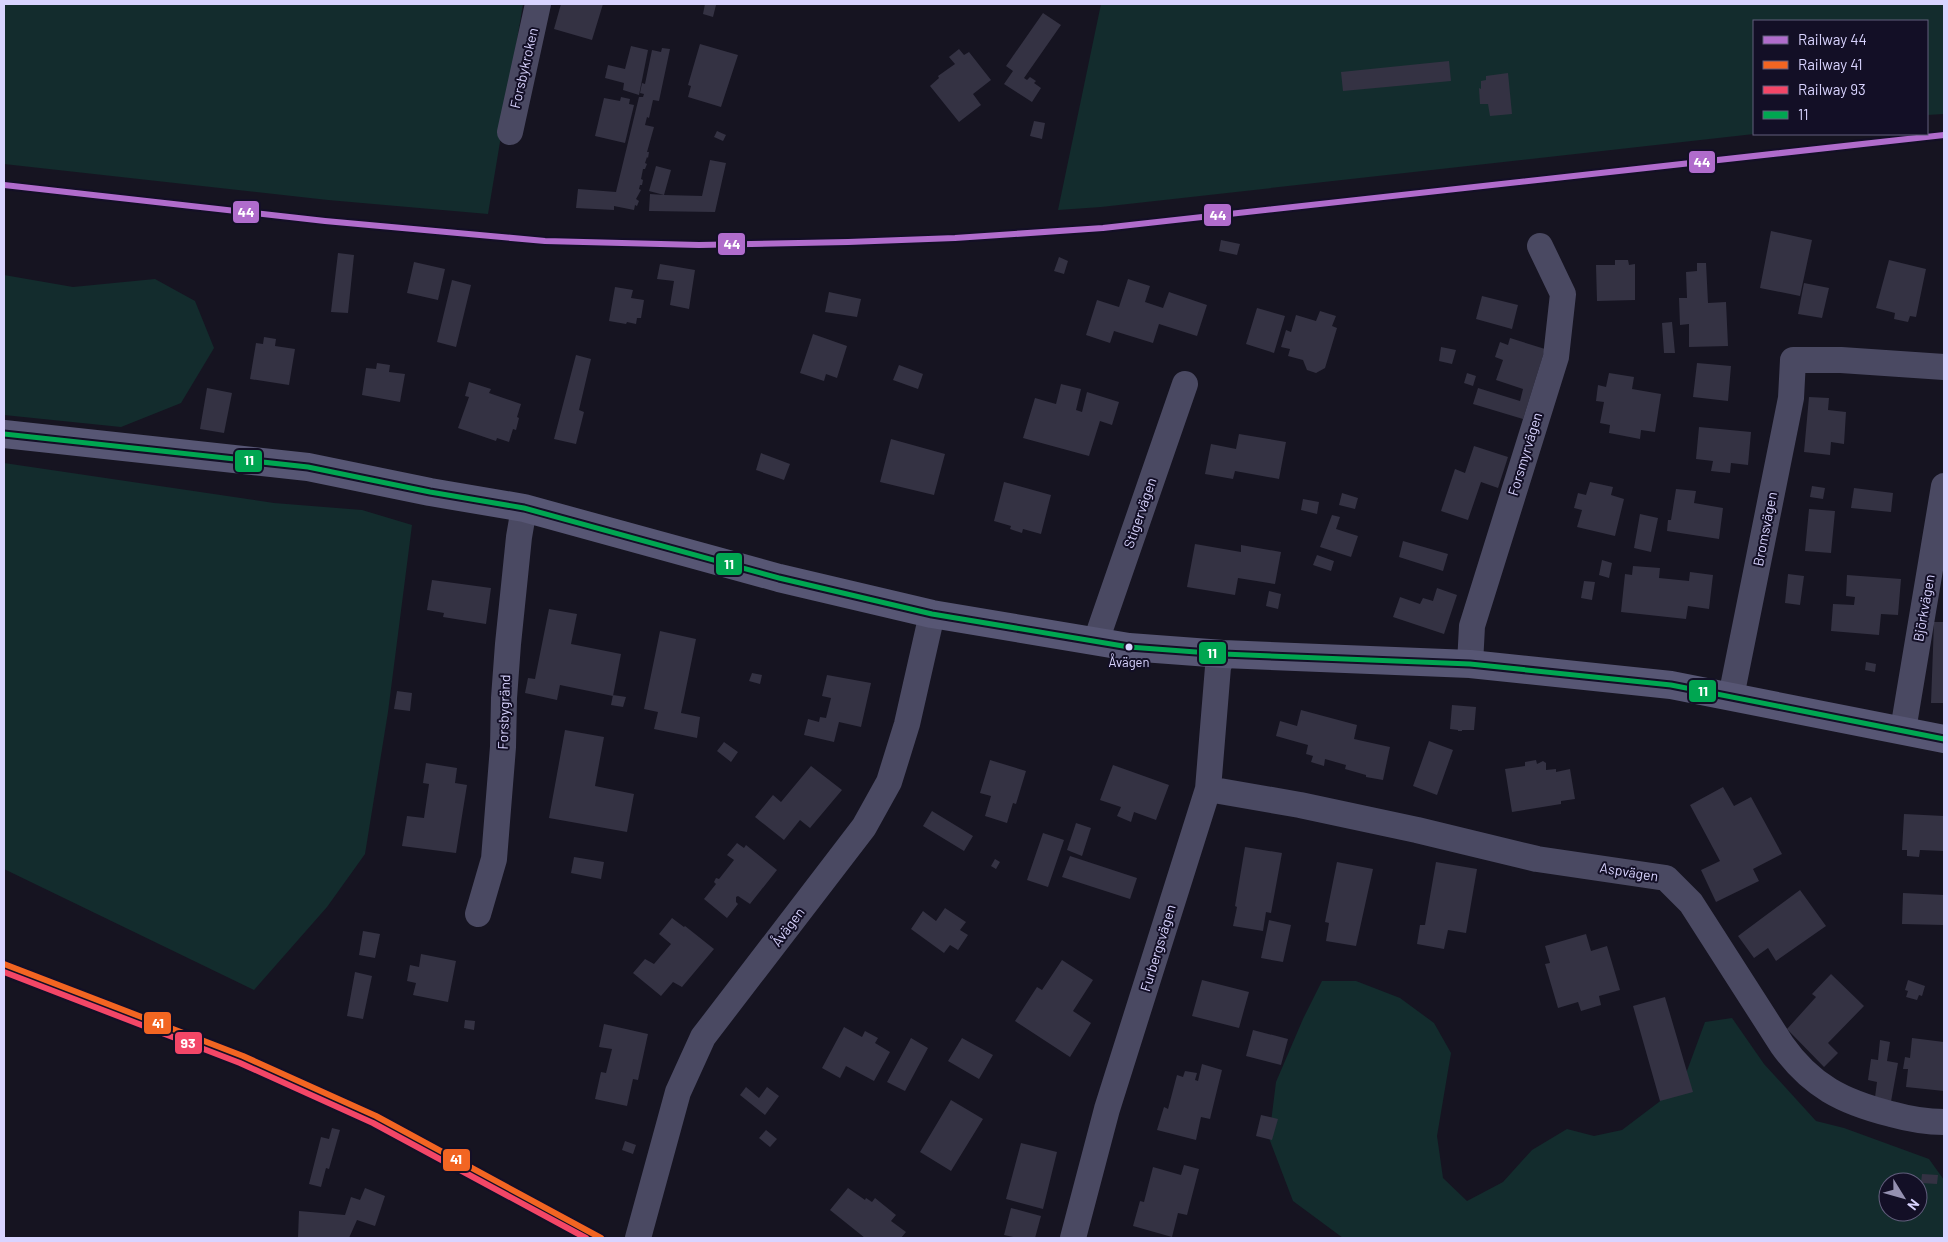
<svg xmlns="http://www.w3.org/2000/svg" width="1948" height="1242" font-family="Barlow,sans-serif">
<rect width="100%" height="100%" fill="#161421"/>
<!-- green -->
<path fill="#132c2d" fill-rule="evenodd" d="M 4,4 L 523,4 L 488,214 L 328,200 L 4,164 Z
M 1101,4 L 1944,4 L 1944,114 L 1927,115 L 1927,21 L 1754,21 L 1754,134 L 1101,207 L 1058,210 Z
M 4,275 L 73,287 L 155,279 L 195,301 L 214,348 L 181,403 L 121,427 L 4,415 Z
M 4,463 L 274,503 L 362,510 L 412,525 L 388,712 L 365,854 L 327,907 L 254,990 L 4,869 Z
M 1322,981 L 1356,981 L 1400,998 L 1434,1023 L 1451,1053 L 1437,1136 L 1443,1178 L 1467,1201 L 1503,1182 L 1532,1150 L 1567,1129 L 1594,1136 L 1622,1130 L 1659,1102 L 1684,1079 L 1705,1022 L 1732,1018 L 1764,1064 L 1816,1121 L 1844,1128 L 1929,1159 L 1944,1180 L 1944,1238 L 1343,1238 L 1293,1201 L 1269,1138 L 1276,1082 L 1303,1019 ZM 1888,1182 L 1918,1182 L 1918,1212 L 1888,1212 Z"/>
<!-- building -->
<path fill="#343243" d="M 561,4 L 603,4 L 592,40 L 554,29 Z
M 705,4 L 716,5 L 713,17 L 703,14 Z
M 1043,13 L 1061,25 L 1024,78 L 1027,80 L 1030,77 L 1036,81 L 1034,83 L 1041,88 L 1032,102 L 1004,84 L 1013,71 L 1006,66 Z
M 700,44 L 738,55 L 721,107 L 688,97 L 691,86 L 688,85 Z
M 631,46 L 648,50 L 639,95 L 623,90 L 624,83 L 605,78 L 608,65 L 625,69 Z
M 662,48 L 670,49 L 659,101 L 653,100 L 649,118 L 647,117 L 645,125 L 654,127 L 647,152 L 649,152 L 648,158 L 647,157 L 645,163 L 647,164 L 645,169 L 643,169 L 641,179 L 643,180 L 642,185 L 640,185 L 639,189 L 641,190 L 636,199 L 639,201 L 637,206 L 635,205 L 634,210 L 614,206 L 614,210 L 576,208 L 578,189 L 616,192 L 639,97 L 643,97 L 644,94 L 640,93 L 642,83 L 645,84 L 652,50 L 661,52 Z
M 959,49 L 964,55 L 969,52 L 991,80 L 973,94 L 981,105 L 959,122 L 930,86 L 939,78 L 938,76 L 955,64 L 949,57 Z
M 1449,61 L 1451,81 L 1343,91 L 1341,72 Z
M 1508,73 L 1512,114 L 1490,116 L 1488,104 L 1480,104 L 1479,88 L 1481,89 L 1481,81 L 1486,80 L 1486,76 Z
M 621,97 L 630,99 L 629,104 L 634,105 L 625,143 L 595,136 L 604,98 L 620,101 Z
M 1034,121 L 1045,123 L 1042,139 L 1030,136 Z
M 717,131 L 726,135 L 723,141 L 714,137 Z
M 710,160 L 726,163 L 715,212 L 649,211 L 650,194 L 664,195 L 649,191 L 656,166 L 671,170 L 664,195 L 702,196 Z
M 1771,231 L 1812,240 L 1800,296 L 1760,288 Z
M 1221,240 L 1240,244 L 1237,255 L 1219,251 Z
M 338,253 L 354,255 L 348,313 L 331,312 Z
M 1059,257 L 1068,261 L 1064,274 L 1054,271 Z
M 1615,260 L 1628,260 L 1629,265 L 1635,264 L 1635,300 L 1597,301 L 1596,265 L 1615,265 Z
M 1889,260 L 1926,269 L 1916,317 L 1910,316 L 1908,322 L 1894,319 L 1895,313 L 1876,308 Z
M 414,262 L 445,269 L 438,300 L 407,293 Z
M 1697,263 L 1706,263 L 1708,303 L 1726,302 L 1728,346 L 1689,347 L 1689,324 L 1680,325 L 1679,298 L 1687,298 L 1686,272 L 1697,271 Z
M 660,264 L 695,270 L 689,309 L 670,305 L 674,281 L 657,279 Z
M 1128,279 L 1150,286 L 1145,302 L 1163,308 L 1169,292 L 1207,305 L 1197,336 L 1159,324 L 1153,343 L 1114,331 L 1110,343 L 1086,335 L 1097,300 L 1119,307 Z
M 452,280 L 471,285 L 456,347 L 437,342 Z
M 1804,283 L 1829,288 L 1822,318 L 1798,314 Z
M 615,287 L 633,290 L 631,298 L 644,300 L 641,318 L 637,318 L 636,324 L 627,322 L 626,324 L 609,321 Z
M 829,292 L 861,299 L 857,317 L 825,312 Z
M 1482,296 L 1518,305 L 1512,329 L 1476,319 Z
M 1257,308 L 1285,316 L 1274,353 L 1246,344 Z
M 1320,311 L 1336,316 L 1332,326 L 1337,328 L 1325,368 L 1316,373 L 1307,370 L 1303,360 L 1288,356 L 1290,349 L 1281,347 L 1286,330 L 1291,332 L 1296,315 L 1316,321 Z
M 1672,322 L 1675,353 L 1664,353 L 1662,323 Z
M 813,334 L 847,346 L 837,378 L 826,374 L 824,381 L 800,373 Z
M 264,337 L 276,339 L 275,346 L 295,349 L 289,385 L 250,379 L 256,343 L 263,344 Z
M 1510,338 L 1545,349 L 1523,419 L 1473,404 L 1478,388 L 1520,401 L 1523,389 L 1496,380 L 1503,360 L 1495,357 L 1500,342 L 1508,345 Z
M 1441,347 L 1456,350 L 1452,364 L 1439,361 Z
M 576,355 L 591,359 L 579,410 L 584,412 L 576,444 L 554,439 Z
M 377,363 L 390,365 L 389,372 L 405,374 L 400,402 L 362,395 L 366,368 L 376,369 Z
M 1697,363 L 1731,366 L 1728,401 L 1693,397 Z
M 899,365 L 923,374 L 918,389 L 893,380 Z
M 1467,373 L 1476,376 L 1473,386 L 1464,383 Z
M 1609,373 L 1634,377 L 1632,389 L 1661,394 L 1655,432 L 1641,430 L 1640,439 L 1609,433 L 1610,425 L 1600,423 L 1604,402 L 1596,401 L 1598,385 L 1606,387 Z
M 469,382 L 491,389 L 489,393 L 521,404 L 517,417 L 519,418 L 516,430 L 513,429 L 509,442 L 497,438 L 496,441 L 458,428 L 469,397 L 465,396 Z
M 1061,384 L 1081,389 L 1076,410 L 1082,412 L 1087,392 L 1119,402 L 1112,425 L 1100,421 L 1089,456 L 1023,438 L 1035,398 L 1056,404 Z
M 207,388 L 232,393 L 224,433 L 200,429 Z
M 1809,397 L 1829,398 L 1828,410 L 1846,412 L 1844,444 L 1831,442 L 1830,455 L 1804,452 Z
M 1699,427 L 1751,432 L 1748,465 L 1731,463 L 1730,473 L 1711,471 L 1713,461 L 1696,459 Z
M 1239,434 L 1286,442 L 1279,479 L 1235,471 L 1233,479 L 1205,474 L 1211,444 L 1236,449 Z
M 891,439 L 945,454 L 934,495 L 880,482 Z
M 1474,446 L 1508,457 L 1498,488 L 1481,482 L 1468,520 L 1441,511 L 1455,469 L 1465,473 Z
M 761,453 L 790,464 L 784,480 L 756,470 Z
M 1004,482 L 1051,495 L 1041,534 L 1023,529 L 1022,533 L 1010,529 L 1011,526 L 994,521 Z
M 1590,482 L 1613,487 L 1611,495 L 1624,499 L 1615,536 L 1577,527 L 1582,510 L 1574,508 L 1578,493 L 1586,495 Z
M 1812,486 L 1825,488 L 1823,499 L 1810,497 Z
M 1854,488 L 1893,493 L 1891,512 L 1851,508 Z
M 1676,489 L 1696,491 L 1694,503 L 1723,508 L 1719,539 L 1667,531 L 1668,520 L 1671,520 Z
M 1342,493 L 1358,498 L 1355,509 L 1339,505 Z
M 1303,499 L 1319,502 L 1317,514 L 1301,510 Z
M 1809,509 L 1835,511 L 1831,553 L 1805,551 Z
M 1640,514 L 1658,518 L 1651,552 L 1634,548 Z
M 1332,515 L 1340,517 L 1336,529 L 1358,536 L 1351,557 L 1320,547 Z
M 1403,541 L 1448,554 L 1443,571 L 1399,557 Z
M 1195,544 L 1241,552 L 1241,545 L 1281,552 L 1275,584 L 1238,578 L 1235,595 L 1187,587 Z
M 1317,555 L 1334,561 L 1331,571 L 1313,565 Z
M 1602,560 L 1612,563 L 1609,578 L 1599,575 Z
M 1633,566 L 1660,568 L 1659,578 L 1689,581 L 1690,572 L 1713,575 L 1709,609 L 1688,606 L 1686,619 L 1621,612 L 1625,574 L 1632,575 Z
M 1788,574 L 1804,576 L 1800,605 L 1785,603 Z
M 1847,575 L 1901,579 L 1898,615 L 1881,614 L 1879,635 L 1831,631 L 1833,604 L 1854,605 L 1855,597 L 1846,596 Z
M 432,580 L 491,588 L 486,624 L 443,617 L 444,613 L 427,610 Z
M 1584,581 L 1595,582 L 1592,600 L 1581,598 Z
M 1437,588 L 1457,595 L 1444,634 L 1393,617 L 1400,597 L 1420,604 L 1423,598 L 1433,601 Z
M 1269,591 L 1281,594 L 1278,609 L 1266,606 Z
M 549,609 L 577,614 L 571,644 L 621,654 L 613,696 L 560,685 L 557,700 L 525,693 L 528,678 L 535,679 Z
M 1934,622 L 1944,622 L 1944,703 L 1931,703 Z
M 660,631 L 696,639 L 681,713 L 700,717 L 697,738 L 654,729 L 658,712 L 644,709 Z
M 1866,662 L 1876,664 L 1875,672 L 1865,670 Z
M 752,673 L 762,675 L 760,684 L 749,681 Z
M 827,675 L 871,683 L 861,727 L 839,722 L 834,742 L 804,735 L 808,719 L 819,722 L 820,717 L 826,718 L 831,698 L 822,696 Z
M 397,691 L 412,693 L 410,711 L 394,709 Z
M 613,695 L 626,697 L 623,707 L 611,705 Z
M 1452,705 L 1476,707 L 1474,730 L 1462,730 L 1462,731 L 1458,731 L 1458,730 L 1450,729 Z
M 1301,710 L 1357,725 L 1354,739 L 1390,747 L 1383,780 L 1366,777 L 1366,775 L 1345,769 L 1346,765 L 1325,759 L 1324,766 L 1311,762 L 1313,756 L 1306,754 L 1308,745 L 1276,736 L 1280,721 L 1297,726 Z
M 565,730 L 604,737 L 595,786 L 634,794 L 627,832 L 549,818 Z
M 1429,741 L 1453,750 L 1437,795 L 1413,786 Z
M 724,742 L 738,752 L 731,762 L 717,751 Z
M 990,760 L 1026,771 L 1016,804 L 1013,803 L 1007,823 L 985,816 L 991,796 L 980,793 Z
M 1536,760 L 1537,764 L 1543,761 L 1546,763 L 1546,770 L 1556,769 L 1556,772 L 1570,769 L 1575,799 L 1561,801 L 1561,804 L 1512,812 L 1505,769 L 1525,766 L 1525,762 Z
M 426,763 L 457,768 L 455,783 L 467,785 L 456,853 L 402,846 L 407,816 L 424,818 L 429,784 L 423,783 Z
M 1113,765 L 1169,785 L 1156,820 L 1134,812 L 1131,822 L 1117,816 L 1121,807 L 1100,800 Z
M 811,766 L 842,790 L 810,828 L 800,820 L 784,840 L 755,817 L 773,795 L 781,802 Z
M 1723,787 L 1734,806 L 1751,797 L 1782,854 L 1753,869 L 1759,881 L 1716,902 L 1701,870 L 1720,861 L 1690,805 Z
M 932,811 L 973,836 L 964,851 L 923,826 Z
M 1904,814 L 1944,816 L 1944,851 L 1920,850 L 1919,857 L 1907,856 L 1907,850 L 1902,850 Z
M 1076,823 L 1091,828 L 1082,856 L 1067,850 Z
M 1043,833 L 1064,840 L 1048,887 L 1027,880 Z
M 737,843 L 744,848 L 746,845 L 777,870 L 750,904 L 738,896 L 736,897 L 736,902 L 738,904 L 727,918 L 704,899 L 716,884 L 714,882 L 716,878 L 719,879 L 734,860 L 727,855 Z
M 1245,847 L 1282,853 L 1271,913 L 1266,912 L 1263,931 L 1233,926 L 1237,907 L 1235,906 Z
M 1070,856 L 1137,878 L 1130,899 L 1062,877 Z
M 574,857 L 604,862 L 601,879 L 571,873 Z
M 995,859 L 1000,862 L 996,869 L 991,866 Z
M 1337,862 L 1373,869 L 1356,946 L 1326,941 L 1329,923 L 1325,922 Z
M 1436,862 L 1477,869 L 1466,933 L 1448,930 L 1444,949 L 1417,944 L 1420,925 L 1425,925 Z
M 1800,890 L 1826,926 L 1776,961 L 1768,948 L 1754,958 L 1738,936 Z
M 1903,893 L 1944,895 L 1944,925 L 1902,924 Z
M 945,908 L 966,922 L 960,930 L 968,935 L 958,950 L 950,945 L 944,953 L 911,929 L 923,911 L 936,921 Z
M 672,918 L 684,927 L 685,926 L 714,949 L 682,987 L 673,982 L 661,996 L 633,973 L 645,959 L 654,964 L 671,944 L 659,934 Z
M 1269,920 L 1291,925 L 1283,962 L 1261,958 Z
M 363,931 L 380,934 L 375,958 L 359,955 Z
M 1586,934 L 1591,951 L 1607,946 L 1620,990 L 1599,996 L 1601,1005 L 1581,1011 L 1578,1002 L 1558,1008 L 1545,964 L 1550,963 L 1545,946 Z
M 421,954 L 456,961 L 448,1002 L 413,995 L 416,983 L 407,981 L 410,965 L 419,967 Z
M 1062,960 L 1093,980 L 1073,1011 L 1091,1023 L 1070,1057 L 1015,1021 L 1037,987 L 1042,990 Z
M 355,972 L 372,976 L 363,1019 L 347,1016 Z
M 1831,974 L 1864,1006 L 1828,1043 L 1838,1053 L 1824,1067 L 1787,1029 L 1816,997 L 1812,994 Z
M 1202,980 L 1249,992 L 1239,1028 L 1192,1016 Z
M 1908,980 L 1925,986 L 1922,996 L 1919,995 L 1917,1000 L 1906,997 L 1908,991 L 1905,990 Z
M 1665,997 L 1693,1092 L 1660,1101 L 1633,1006 Z
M 465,1020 L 475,1021 L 474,1030 L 464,1028 Z
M 604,1024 L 648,1034 L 638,1080 L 633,1079 L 627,1106 L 595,1099 L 601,1072 L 606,1073 L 612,1049 L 599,1047 Z
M 844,1027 L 862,1037 L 865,1031 L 878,1038 L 875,1043 L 890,1052 L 874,1081 L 846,1066 L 840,1078 L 822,1068 Z
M 1253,1030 L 1288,1039 L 1281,1065 L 1246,1056 Z
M 911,1038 L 928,1048 L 905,1091 L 887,1082 Z
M 962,1038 L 993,1055 L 979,1079 L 948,1061 Z
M 1912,1038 L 1944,1042 L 1944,1091 L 1906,1087 L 1908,1069 L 1903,1069 L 1905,1057 L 1910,1058 Z
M 1880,1040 L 1890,1042 L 1887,1061 L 1898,1063 L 1890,1107 L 1874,1105 L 1877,1082 L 1868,1080 L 1871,1059 L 1878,1060 Z
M 1202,1064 L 1222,1070 L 1210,1119 L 1201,1117 L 1196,1140 L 1157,1130 L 1164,1107 L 1168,1109 L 1177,1075 L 1183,1077 L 1185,1071 L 1197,1073 L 1195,1080 L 1198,1081 Z
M 746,1087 L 759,1098 L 767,1087 L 779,1096 L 765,1115 L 740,1095 Z
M 951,1100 L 983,1119 L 951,1171 L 920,1152 Z
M 1261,1115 L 1278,1119 L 1272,1140 L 1256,1136 Z
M 332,1128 L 340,1130 L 329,1169 L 326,1168 L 321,1187 L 309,1184 L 321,1137 L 329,1139 Z
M 766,1130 L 777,1139 L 770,1147 L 759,1138 Z
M 625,1141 L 636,1145 L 633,1154 L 622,1150 Z
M 1021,1143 L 1057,1152 L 1043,1209 L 1006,1199 Z
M 1184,1165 L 1199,1169 L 1187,1215 L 1178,1213 L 1172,1237 L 1133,1226 L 1140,1201 L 1144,1202 L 1153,1167 L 1181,1175 Z
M 1922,1174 L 1938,1175 L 1937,1184 L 1921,1183 Z
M 365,1188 L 385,1196 L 375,1226 L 357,1220 L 349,1238 L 298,1238 L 299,1211 L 345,1215 L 351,1197 L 360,1200 Z
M 848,1188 L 865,1200 L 866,1198 L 872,1202 L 875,1198 L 896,1215 L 891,1221 L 906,1232 L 901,1238 L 865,1238 L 830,1210 Z
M 1011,1208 L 1041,1216 L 1035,1238 L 1018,1238 L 1004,1235 Z"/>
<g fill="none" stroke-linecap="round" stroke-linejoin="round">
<!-- street -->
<path stroke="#4a4962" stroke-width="26" d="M 510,132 L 538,4
M 1096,641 L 1185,384
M 1470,664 L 1472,626 L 1556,357 L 1563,294 L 1540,246
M 1731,697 L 1791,398 L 1793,360 L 1841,360 L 1944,367
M 1903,730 L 1944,486
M 1208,789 L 1300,805 L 1417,830 L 1537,859 L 1666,878 L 1691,903 L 1782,1045 C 1811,1086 1843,1102 1891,1114 C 1909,1119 1925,1122 1944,1122
M 478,914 L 494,859 L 503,747 L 504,698 L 508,644 L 519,537 L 524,508
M 638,1238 L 678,1092 L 703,1037 L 864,827 L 889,782 L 907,724 L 932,614
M 1073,1238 L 1107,1109 L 1208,789 L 1218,667 L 1223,654"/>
<!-- secondary -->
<path stroke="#575674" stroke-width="28" d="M 4,434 L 308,467 L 430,492 L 524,508 L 779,578 L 932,614 L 1129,647 L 1223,654 L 1470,664 L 1671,685 L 1944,739"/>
<defs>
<path id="bus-1" d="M 4,434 L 308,467 L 430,492 L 524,508 L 779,578 L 932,614 L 1129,647 L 1223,654 L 1470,664 L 1671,685 L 1944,739"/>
</defs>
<!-- bus-1 casing -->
<use href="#bus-1" stroke="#130f26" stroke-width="9"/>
<!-- bus-1 -->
<use href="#bus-1" stroke="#00a651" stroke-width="5"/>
<defs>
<path id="rail-1" d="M 4,185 L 325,221 L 545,241 L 699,245 L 848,242 L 955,238 L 1103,228 L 1944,135"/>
<path id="rail-2" d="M 4,964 L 243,1056 L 376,1116 L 601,1238"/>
<path id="rail-3" d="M 4,972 L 240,1063 L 373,1123 L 586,1238"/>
</defs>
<!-- rail-1 casing -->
<use href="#rail-1" stroke="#130f26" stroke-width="10"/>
<!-- rail-2 casing -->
<use href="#rail-2" stroke="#130f26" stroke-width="10"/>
<!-- rail-3 casing -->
<use href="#rail-3" stroke="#130f26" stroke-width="10"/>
<!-- rail-1 -->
<use href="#rail-1" stroke="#b06ccc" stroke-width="6"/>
<!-- rail-2 -->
<use href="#rail-2" stroke="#f26522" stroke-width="6"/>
<!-- rail-3 -->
<use href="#rail-3" stroke="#f34667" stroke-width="6"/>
</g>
<!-- markers -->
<circle fill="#d9d4ff" stroke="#130f26" stroke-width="2" cx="1129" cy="647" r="4.5"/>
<g text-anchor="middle" stroke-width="4" stroke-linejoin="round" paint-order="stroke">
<!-- bus labels -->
<g font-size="13" fill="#d9d4ff" stroke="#130f26">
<text x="1129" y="667">Åvägen</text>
</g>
<!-- street labels -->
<g font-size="14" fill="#d9d4ff" stroke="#130f26">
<text transform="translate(524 68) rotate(-77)" y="5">Forsbykroken</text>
<text transform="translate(1525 454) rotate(-73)" y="5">Forsmyrvägen</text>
<text transform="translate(1140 513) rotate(-71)" y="5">Stigervägen</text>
<text transform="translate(1765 529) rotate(-79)" y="5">Bromsvägen</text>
<text transform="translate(1924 608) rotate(-80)" y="5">Björkvägen</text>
<text transform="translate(504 712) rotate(-88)" y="5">Forsbygränd</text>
<text transform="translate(1629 872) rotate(9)" y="5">Aspvägen</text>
<text transform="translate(788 927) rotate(-53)" y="5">Åvägen</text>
<text transform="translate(1158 948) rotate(-73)" y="5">Furbergsvägen</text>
</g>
</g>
<g stroke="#130f26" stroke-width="2">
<rect x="1688" y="150" width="28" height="24" rx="5" fill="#b06ccc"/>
<rect x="232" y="200" width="28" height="24" rx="5" fill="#b06ccc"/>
<rect x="1203" y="203" width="29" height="24" rx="5" fill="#b06ccc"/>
<rect x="717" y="232" width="29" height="24" rx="5" fill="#b06ccc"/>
<rect x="234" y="449" width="29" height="24" rx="5" fill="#00a651"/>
<rect x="715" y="552" width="28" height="24" rx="5" fill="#00a651"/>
<rect x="1198" y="641" width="29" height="24" rx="5" fill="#00a651"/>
<rect x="1688" y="679" width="29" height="24" rx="5" fill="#00a651"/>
<rect x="143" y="1011" width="29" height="24" rx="5" fill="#f26522"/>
<rect x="174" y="1031" width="29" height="24" rx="5" fill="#f34667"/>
<rect x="442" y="1148" width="29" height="24" rx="5" fill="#f26522"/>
</g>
<g font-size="14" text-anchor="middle" font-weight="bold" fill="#fff">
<text x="1702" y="167">44</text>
<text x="246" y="217">44</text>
<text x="1218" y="220">44</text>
<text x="732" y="249">44</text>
<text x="249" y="465">11</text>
<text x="729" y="569">11</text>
<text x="1212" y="658">11</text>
<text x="1703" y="696">11</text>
<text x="158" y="1028">41</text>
<text x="188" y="1048">93</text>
<text x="456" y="1164">41</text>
</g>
<!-- border -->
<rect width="1948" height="1242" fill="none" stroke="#d9d4ff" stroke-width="10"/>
<!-- legend -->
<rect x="1753" y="20" width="175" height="115" fill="#130f26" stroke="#625e7d"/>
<rect x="1763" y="36" width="25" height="8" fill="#b06ccc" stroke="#625e7d"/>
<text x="1798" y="45" font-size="15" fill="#d9d4ff">Railway 44</text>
<rect x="1763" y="61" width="25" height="8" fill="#f26522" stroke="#625e7d"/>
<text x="1798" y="70" font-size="15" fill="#d9d4ff">Railway 41</text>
<rect x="1763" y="86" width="25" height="8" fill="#f34667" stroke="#625e7d"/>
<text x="1798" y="95" font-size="15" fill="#d9d4ff">Railway 93</text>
<rect x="1763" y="111" width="25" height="8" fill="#00a651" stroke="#625e7d"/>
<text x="1798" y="120" font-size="15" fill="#d9d4ff">11</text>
<!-- north arrow -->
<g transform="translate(1903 1197) rotate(127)"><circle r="24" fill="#130f26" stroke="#625e7d"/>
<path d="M0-4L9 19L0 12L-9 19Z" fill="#9591b1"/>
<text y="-8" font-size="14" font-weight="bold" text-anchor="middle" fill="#d9d4ff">N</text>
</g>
</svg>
